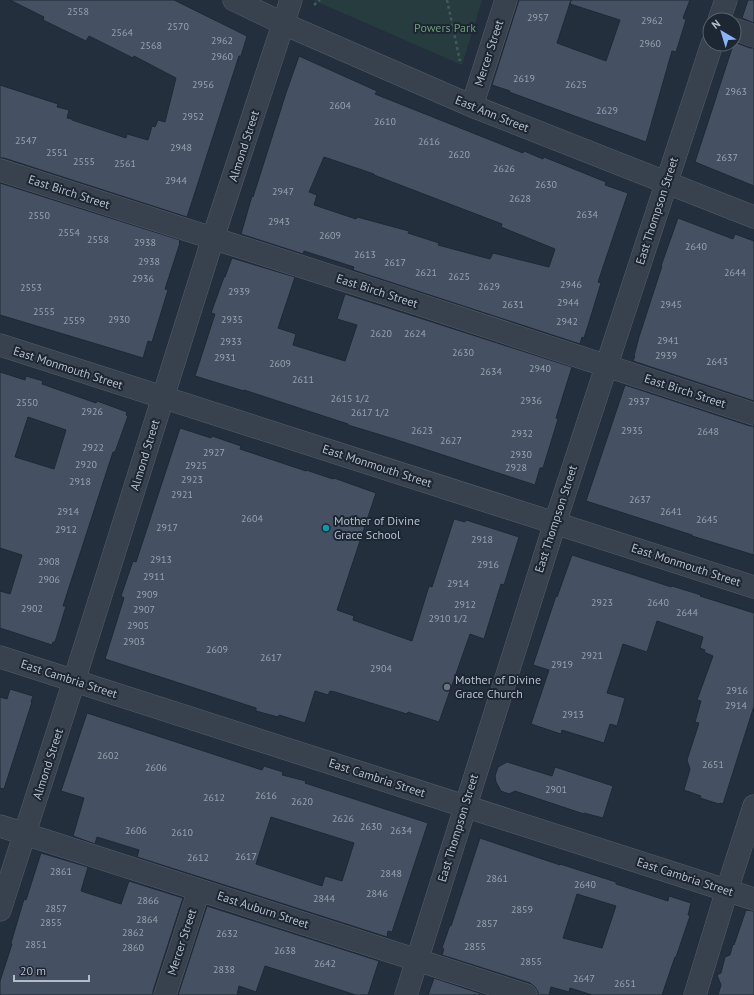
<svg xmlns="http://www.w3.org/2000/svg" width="754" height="995" font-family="'PT Sans',sans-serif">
<rect width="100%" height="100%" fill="#242f3e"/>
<!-- green -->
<path fill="#263c3f" d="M 313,0 L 482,0 L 462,65 Z"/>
<!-- building -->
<path fill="#455162" stroke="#1f2835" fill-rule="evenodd" d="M 10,0 L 174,0 L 247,36 L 241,56 L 239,56 L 187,217 L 4,158 L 0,158 L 0,85 L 58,104 L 57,107 L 69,110 L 67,118 L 72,119 L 72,120 L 126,138 L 127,134 L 148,140 L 152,126 L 155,127 L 158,120 L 165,122 L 176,78 L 134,56 L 133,58 L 89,36 L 86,41 L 43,20 L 44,17 Z
M 519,0 L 571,0 L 557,43 L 606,61 L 620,20 L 570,4 L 571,0 L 690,0 L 683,18 L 686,20 L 676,52 L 672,51 L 646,142 L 509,92 L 510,91 L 492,85 Z
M 748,0 L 754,0 L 754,23 L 742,18 Z
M 734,42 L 750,48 L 754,48 L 754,186 L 695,162 Z
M 299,56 L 377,91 L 375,94 L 523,153 L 524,151 L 543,159 L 544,157 L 606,182 L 605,185 L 628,193 L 598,282 L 601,283 L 590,319 L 584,338 L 582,337 L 580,344 L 353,270 L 354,267 L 304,251 L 303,254 L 241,234 L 252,196 L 253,197 L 286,93 ZM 324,157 L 374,174 L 374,175 L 502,224 L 501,227 L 555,249 L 549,267 L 493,253 L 490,259 L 438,245 L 439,243 L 408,233 L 409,231 L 357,217 L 356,219 L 314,205 L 317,195 L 309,192 Z
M 0,183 L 180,240 L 179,243 L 180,243 L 165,289 L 168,290 L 152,342 L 148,341 L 143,358 L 0,315 Z
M 678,218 L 733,239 L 735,234 L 754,241 L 754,401 L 633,361 L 635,356 L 634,356 L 639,337 L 662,266 L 661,266 Z
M 232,258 L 295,277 L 278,328 L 296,334 L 293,345 L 345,361 L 357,325 L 337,319 L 345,294 L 572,367 L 556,418 L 558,419 L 543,468 L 540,468 L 535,485 L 394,439 L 348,425 L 348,424 L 244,390 L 244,391 L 195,376 L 215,314 L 211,313 L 224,277 L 225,277 Z
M 0,372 L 25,380 L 26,376 L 43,381 L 42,384 L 96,403 L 97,401 L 127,412 L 126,415 L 128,416 L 115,452 L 113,452 L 63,606 L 66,606 L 60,626 L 55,642 L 53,642 L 52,645 L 0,628 L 0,591 L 10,594 L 22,555 L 0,548 ZM 28,417 L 66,430 L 54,469 L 15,457 Z
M 625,385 L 750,426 L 754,426 L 754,555 L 692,536 L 692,535 L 586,501 Z
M 180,428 L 211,438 L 212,436 L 241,446 L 240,449 L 306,471 L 306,470 L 333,479 L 334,478 L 376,493 L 337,610 L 354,616 L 353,620 L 412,641 L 429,586 L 432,587 L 454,519 L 465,522 L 466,520 L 519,537 L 504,585 L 501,584 L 484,639 L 470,634 L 439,722 L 408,712 L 407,714 L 335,692 L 330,691 L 328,695 L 315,691 L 305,723 L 279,715 L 278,717 L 256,711 L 256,708 L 105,659 L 124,598 L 121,596 L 133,561 L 136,562 Z
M 572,555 L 656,582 L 671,587 L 672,586 L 701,595 L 700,596 L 754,613 L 754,706 L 723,804 L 720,803 L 719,804 L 700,798 L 701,796 L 684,790 L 690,769 L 687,760 L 699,723 L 695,722 L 701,701 L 697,700 L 713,656 L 704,652 L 705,650 L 700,648 L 703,637 L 657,621 L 647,652 L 623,644 L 607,693 L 625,698 L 617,726 L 610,724 L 604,743 L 562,730 L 561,734 L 531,724 L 549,670 L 533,665 L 556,596 L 557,597 Z
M 10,689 L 33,696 L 31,702 L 32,702 L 4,789 L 0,788 L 0,697 L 7,699 Z
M 87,713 L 262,770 L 264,766 L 283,772 L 282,775 L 306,781 L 305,783 L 428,823 L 392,932 L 388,931 L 387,937 L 137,857 L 139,850 L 97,837 L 95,844 L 73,836 L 84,798 L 61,791 ZM 271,817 L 354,843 L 342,881 L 325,876 L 322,886 L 256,864 Z
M 507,762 L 552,776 L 555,767 L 613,786 L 603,818 L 584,813 L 584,814 L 515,791 L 509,794 L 501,791 L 496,782 L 495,776 L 498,767 Z
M 480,838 L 560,865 L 560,864 L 616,882 L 616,884 L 668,901 L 669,896 L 691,903 L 688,915 L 690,916 L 676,957 L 675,957 L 662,995 L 592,995 L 570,988 L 569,992 L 551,987 L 549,995 L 538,995 L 538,992 L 535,987 L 530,983 L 442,955 L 444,949 L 442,948 L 450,925 L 451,926 ZM 577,894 L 616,906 L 602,948 L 563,938 Z
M 41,853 L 88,867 L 81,891 L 121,904 L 129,881 L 183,898 L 153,991 L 153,995 L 0,995 L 0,981 L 12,944 L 11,943 L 24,899 L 26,900 Z
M 207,906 L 379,961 L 368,995 L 356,995 L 265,966 L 256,992 L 239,986 L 237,995 L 178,995 Z
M 746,910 L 754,911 L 754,995 L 718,995 L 721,985 L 717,975 L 721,973 L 725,957 L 730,955 L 733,944 L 734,945 Z
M 434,978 L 485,995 L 428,995 Z"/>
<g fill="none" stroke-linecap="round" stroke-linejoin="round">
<defs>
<path id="minor" d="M 234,0 L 284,24 L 472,106 L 754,217
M 719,20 L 726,0
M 734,29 L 754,36
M 472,106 L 506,0
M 0,170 C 252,250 503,331 754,414
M 0,345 L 754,587
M 0,657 L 754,899
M 0,826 L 526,995
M 0,910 L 74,681 L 213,238 L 291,0
M 165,995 L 199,890
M 406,995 L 555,523 L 712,44
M 695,995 L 727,890 L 754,806"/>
</defs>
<!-- minor casing -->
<use href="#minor" stroke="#565f6c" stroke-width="23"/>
<!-- path -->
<path stroke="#44595c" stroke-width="2.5" stroke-dasharray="3 3" stroke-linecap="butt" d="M 447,0 L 460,61
M 314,5 L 320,0"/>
<!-- minor -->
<use href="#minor" stroke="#38414e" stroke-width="22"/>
</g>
<!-- markers -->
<circle fill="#0f9aa8" stroke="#1d2633" stroke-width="1.5" cx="326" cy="528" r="4"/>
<circle fill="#6b7280" stroke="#1d2633" stroke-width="1.5" cx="447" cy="687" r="4"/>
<g text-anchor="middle" stroke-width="4" stroke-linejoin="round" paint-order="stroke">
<!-- number labels -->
<g font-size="10" fill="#98a1af">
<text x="78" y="15">2558</text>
<text x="538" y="21">2957</text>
<text x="652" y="24">2962</text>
<text x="178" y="30">2570</text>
<text x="122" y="36">2564</text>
<text x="222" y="44">2962</text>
<text x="650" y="47">2960</text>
<text x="151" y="49">2568</text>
<text x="222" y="60">2960</text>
<text x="524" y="82">2619</text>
<text x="203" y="88">2956</text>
<text x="576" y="88">2625</text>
<text x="736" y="95">2963</text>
<text x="340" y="109">2604</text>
<text x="607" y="114">2629</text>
<text x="193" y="120">2952</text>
<text x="385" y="125">2610</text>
<text x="26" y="144">2547</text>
<text x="429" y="145">2616</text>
<text x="181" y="151">2948</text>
<text x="57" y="156">2551</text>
<text x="459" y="158">2620</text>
<text x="727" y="161">2637</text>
<text x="84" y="165">2555</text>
<text x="125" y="167">2561</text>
<text x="504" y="172">2626</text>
<text x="176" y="184">2944</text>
<text x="546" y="188">2630</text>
<text x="283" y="195">2947</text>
<text x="520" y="202">2628</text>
<text x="587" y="218">2634</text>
<text x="39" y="219">2550</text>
<text x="279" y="225">2943</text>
<text x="69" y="236">2554</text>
<text x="330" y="239">2609</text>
<text x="98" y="243">2558</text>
<text x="145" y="246">2938</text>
<text x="696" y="250">2640</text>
<text x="365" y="258">2613</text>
<text x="149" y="265">2938</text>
<text x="395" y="266">2617</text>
<text x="426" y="276">2621</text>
<text x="735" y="276">2644</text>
<text x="459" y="280">2625</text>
<text x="143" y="282">2936</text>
<text x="571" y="288">2946</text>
<text x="489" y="290">2629</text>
<text x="31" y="291">2553</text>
<text x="239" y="295">2939</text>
<text x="568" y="306">2944</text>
<text x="513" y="308">2631</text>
<text x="671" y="308">2945</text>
<text x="44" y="315">2555</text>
<text x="119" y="323">2930</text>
<text x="232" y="323">2935</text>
<text x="74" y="324">2559</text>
<text x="567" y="325">2942</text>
<text x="381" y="337">2620</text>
<text x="415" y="337">2624</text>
<text x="668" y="344">2941</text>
<text x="231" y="345">2933</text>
<text x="463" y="356">2630</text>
<text x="666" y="359">2939</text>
<text x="225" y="361">2931</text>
<text x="717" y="365">2643</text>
<text x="280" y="367">2609</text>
<text x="540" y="372">2940</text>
<text x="491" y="375">2634</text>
<text x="303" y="383">2611</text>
<text x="350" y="402">2615 1/2</text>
<text x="531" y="404">2936</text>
<text x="639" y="405">2937</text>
<text x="27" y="406">2550</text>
<text x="92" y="415">2926</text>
<text x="370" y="416">2617 1/2</text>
<text x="422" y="434">2623</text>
<text x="632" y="434">2935</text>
<text x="708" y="435">2648</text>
<text x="522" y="437">2932</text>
<text x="451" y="444">2627</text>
<text x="93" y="451">2922</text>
<text x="214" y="456">2927</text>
<text x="521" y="458">2930</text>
<text x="86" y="468">2920</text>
<text x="196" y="469">2925</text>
<text x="516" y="471">2928</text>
<text x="192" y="483">2923</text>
<text x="80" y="485">2918</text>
<text x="182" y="498">2921</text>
<text x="640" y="503">2637</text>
<text x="68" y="515">2914</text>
<text x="671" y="515">2641</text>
<text x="252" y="522">2604</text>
<text x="707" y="523">2645</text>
<text x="167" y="531">2917</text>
<text x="66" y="533">2912</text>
<text x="482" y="543">2918</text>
<text x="161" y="563">2913</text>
<text x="49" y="565">2908</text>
<text x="488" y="568">2916</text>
<text x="154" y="580">2911</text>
<text x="49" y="583">2906</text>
<text x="458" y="587">2914</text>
<text x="147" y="598">2909</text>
<text x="602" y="606">2923</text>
<text x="658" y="606">2640</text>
<text x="465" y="608">2912</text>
<text x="32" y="612">2902</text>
<text x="144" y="613">2907</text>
<text x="687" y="616">2644</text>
<text x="448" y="622">2910 1/2</text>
<text x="138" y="629">2905</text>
<text x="134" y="645">2903</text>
<text x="217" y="653">2609</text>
<text x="592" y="659">2921</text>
<text x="271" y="661">2617</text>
<text x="562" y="668">2919</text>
<text x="381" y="672">2904</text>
<text x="737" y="694">2916</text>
<text x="736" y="709">2914</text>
<text x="573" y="718">2913</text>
<text x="108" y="759">2602</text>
<text x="713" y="768">2651</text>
<text x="156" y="771">2606</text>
<text x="556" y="793">2901</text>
<text x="266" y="799">2616</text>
<text x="214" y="801">2612</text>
<text x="302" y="805">2620</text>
<text x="343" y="822">2626</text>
<text x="371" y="830">2630</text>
<text x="136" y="834">2606</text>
<text x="401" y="834">2634</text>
<text x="182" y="836">2610</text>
<text x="246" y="860">2617</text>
<text x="198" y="861">2612</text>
<text x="61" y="875">2861</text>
<text x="391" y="877">2848</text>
<text x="497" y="882">2861</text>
<text x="585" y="888">2640</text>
<text x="377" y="897">2846</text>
<text x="324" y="902">2844</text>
<text x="148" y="904">2866</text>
<text x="56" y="912">2857</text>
<text x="522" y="913">2859</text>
<text x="147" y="923">2864</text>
<text x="51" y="926">2855</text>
<text x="487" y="927">2857</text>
<text x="133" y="936">2862</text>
<text x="227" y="937">2632</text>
<text x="36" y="948">2851</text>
<text x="475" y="950">2855</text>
<text x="133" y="951">2860</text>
<text x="285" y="954">2638</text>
<text x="531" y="965">2855</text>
<text x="325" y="967">2642</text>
<text x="224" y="973">2838</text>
<text x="584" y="982">2647</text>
<text x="625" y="987">2651</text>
</g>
<!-- park labels -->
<g font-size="12" fill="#6b9a76" stroke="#1d2633">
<text x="445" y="32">Powers Park</text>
</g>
<!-- street labels -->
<g font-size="12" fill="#b4bcc9" stroke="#1d2633">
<text transform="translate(489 53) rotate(-72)" y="4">Mercer Street</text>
<text transform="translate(492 114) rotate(22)" y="4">East Ann Street</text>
<text transform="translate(244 146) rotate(-72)" y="4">Almond Street</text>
<text transform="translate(69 192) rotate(18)" y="4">East Birch Street</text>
<text transform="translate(657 211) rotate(-72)" y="4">East Thompson Street</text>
<text transform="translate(377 291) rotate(18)" y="4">East Birch Street</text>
<text transform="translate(68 368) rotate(18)" y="4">East Monmouth Street</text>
<text transform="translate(685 391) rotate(18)" y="4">East Birch Street</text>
<text transform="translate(145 455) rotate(-73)" y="4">Almond Street</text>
<text transform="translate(377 466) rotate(18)" y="4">East Monmouth Street</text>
<text transform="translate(556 519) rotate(-72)" y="4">East Thompson Street</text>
<text transform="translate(686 565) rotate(18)" y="4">East Monmouth Street</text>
<text transform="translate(69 679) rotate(18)" y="4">East Cambria Street</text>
<text transform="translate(48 764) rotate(-72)" y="4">Almond Street</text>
<text transform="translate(377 778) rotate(18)" y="4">East Cambria Street</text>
<text transform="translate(458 828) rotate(-73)" y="4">East Thompson Street</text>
<text transform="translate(685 877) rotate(18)" y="4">East Cambria Street</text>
<text transform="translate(263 910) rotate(18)" y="4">East Auburn Street</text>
<text transform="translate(182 942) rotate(-72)" y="4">Mercer Street</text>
</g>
<!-- poi labels -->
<g font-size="12" fill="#b4bcc9" stroke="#1d2633" text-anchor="start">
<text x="334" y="525">Mother of Divine<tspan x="334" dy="14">Grace School</tspan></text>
<text x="455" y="684">Mother of Divine<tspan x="455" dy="14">Grace Church</tspan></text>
</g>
</g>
<!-- north arrow -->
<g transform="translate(722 32) rotate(322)"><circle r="19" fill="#1d2633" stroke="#59626f"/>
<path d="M0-3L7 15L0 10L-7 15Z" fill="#8ab4f8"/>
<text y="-6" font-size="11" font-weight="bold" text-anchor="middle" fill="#b4bcc9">N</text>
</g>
<!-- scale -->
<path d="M14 975v6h75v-6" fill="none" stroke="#b4bcc9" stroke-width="2"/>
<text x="20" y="975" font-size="12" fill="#b4bcc9" stroke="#1d2633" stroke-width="3" paint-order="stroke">20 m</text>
</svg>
